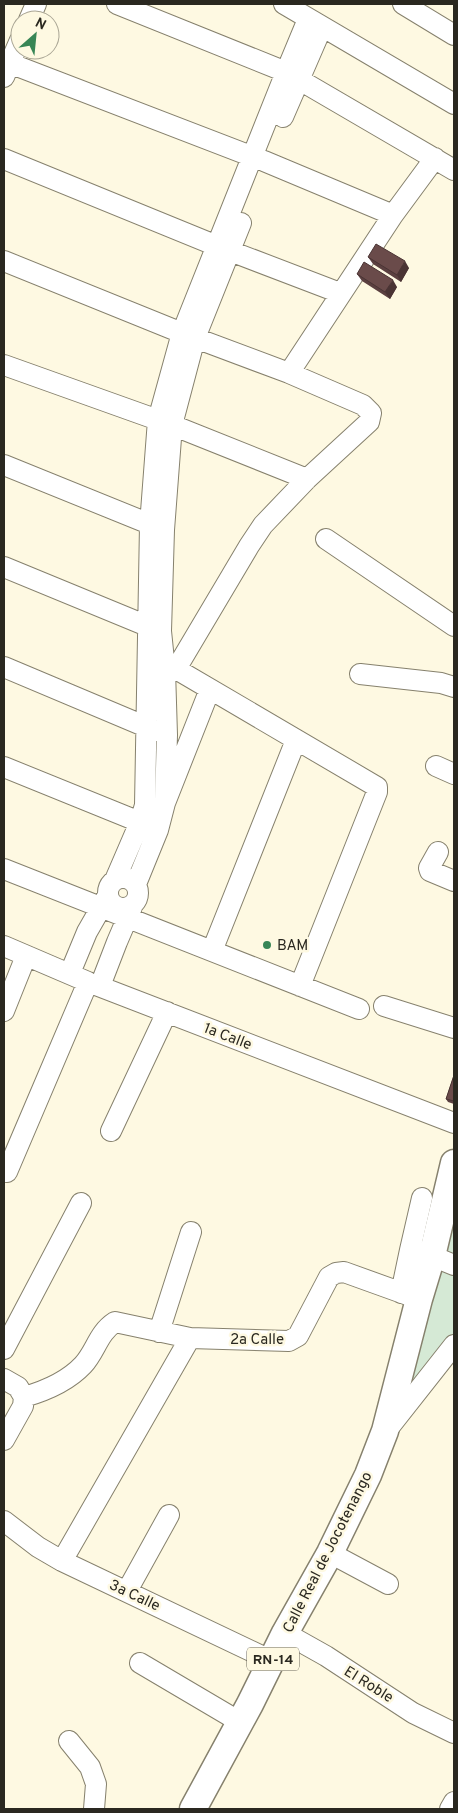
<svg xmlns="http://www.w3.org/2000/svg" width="458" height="1813" font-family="Overpass,sans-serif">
<rect width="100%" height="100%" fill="#fef9e2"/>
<!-- green -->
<path fill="#d5e9d5" d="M 454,1198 L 454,1256 L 442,1251 Z
M 436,1264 L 454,1272 L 454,1341 L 393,1417 Z"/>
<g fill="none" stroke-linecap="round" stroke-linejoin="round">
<defs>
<path id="minor" d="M 117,4 L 286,72 L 454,170
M 284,4 L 454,104
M 403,4 L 454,35
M 29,20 L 36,4
M 9,63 L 264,161 L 393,215
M 4,77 L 20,40
M 283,117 L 322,27
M 4,159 L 217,246 L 340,293
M 4,261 L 182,333 L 289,373 L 363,405 L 371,413 L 369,422 L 307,479 L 263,525 L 249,546 L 176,669
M 4,365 L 172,425 L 307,479
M 289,373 L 393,215 L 435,158
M 4,465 L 162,529
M 326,539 L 454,626
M 4,567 L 157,630
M 4,667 L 156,731
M 165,670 L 176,669 L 377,787 L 377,792 L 300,986
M 360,674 L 441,683 L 454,687
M 436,766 L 454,774
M 4,767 L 152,827
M 165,803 L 167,735 L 165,670 L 161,631 L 164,530 L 172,425 L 195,338 L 241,223
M 438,852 L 429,868 L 430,871 L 454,881
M 4,869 L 359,1009
M108 893a15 15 0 1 1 30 0a15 15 0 1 1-30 0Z
M 115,880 L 140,822 L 145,805 L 150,525 L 158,420 L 182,333 L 286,72 L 308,19
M 136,884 L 158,830 L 165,803 L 210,689
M 4,946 L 88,982 L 454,1123
M 212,951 L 296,740
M 70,973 L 87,932 L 107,897
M 100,986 L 117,942 L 132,907
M 384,1006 L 454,1028
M 4,1011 L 26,956
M 111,1131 L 167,1012
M 7,1172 L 88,982
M 422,1198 L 410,1250 L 432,1256 L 454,1265
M 401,1293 L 410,1250
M 159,1332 L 191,1232
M 4,1349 L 81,1203
M 4,1379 L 18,1387 L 24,1397
M 24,1397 C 45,1391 68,1381 83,1365 C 96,1351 98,1333 115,1322 L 190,1338 L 289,1341 L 298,1336 L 329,1277 L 336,1273 L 344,1272 L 419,1299
M 387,1430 L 454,1345
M 4,1440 L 23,1406 L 24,1397
M 4,1521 L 38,1547 L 62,1561 L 272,1661
M 330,1553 L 388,1584
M 62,1561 L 190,1338
M 127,1591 L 169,1515
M 285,1633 L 326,1656 L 413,1713 L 454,1733
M 140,1663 L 240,1722
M 69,1741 L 90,1767 L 96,1784 L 94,1809
M 450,1809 L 454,1802"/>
<path id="major" d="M 193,1809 L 250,1704 L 285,1633 L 330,1553 L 368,1475 L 385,1431 L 419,1299 L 432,1256 L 454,1163"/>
</defs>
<!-- minor casing -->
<use href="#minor" stroke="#86816d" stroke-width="22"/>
<!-- major casing -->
<use href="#major" stroke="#86816d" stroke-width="29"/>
<!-- minor -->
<use href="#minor" stroke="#fff" stroke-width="20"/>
<!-- major -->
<use href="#major" stroke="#fff" stroke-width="26"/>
</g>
<!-- wall -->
<path fill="#5b4040" d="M 368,257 L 409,268 L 401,282 L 373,264 Z
M 357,274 L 397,287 L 390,299 L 362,281 Z
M 454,1075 L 454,1104 L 448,1102 L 446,1099 Z"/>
<!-- shaded-wall -->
<path fill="#4a3434" d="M 405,261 L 409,268 L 401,282 L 397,275 Z
M 393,280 L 397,287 L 390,299 L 385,292 Z"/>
<!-- building -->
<path fill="#6a4b4a" stroke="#4a3434" d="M 376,244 L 405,261 L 397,275 L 368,257 Z
M 364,262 L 393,280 L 385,292 L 357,274 Z
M 454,1075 L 454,1101 L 446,1099 Z"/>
<!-- markers -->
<circle fill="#388656" stroke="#fef9e2" stroke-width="2" cx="267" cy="945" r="5"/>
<g text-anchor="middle" stroke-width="5" stroke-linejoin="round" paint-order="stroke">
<!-- shield labels -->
<rect fill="#fef9e2" stroke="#6a675a" stroke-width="1" x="247" y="1647.5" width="52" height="23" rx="4"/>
<g font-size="14" font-weight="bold" fill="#2a2820">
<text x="273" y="1664">RN-14</text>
</g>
<!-- poi labels -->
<g font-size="15" fill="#2a2820" stroke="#fef9e2" text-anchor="start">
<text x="277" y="950">BAM</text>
</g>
<!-- street labels -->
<g font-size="15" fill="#2a2820" stroke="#fef9e2">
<text transform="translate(228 1036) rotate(21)" y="5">1a Calle</text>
<text x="257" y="1344">2a Calle</text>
<text transform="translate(327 1552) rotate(-63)" y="5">Calle Real de Jocotenango</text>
<text transform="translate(135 1595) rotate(25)" y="5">3a Calle</text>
<text transform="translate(369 1684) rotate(32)" y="5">El Roble</text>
</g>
</g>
<!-- border -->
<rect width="458" height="1813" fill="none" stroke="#2a2820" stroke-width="10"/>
<!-- north arrow -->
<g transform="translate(35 35) rotate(27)"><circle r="24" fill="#fef9e2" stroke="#a9a594"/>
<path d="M0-4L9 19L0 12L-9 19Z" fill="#388656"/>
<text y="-8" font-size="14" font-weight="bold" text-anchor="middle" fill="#2a2820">N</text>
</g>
</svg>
